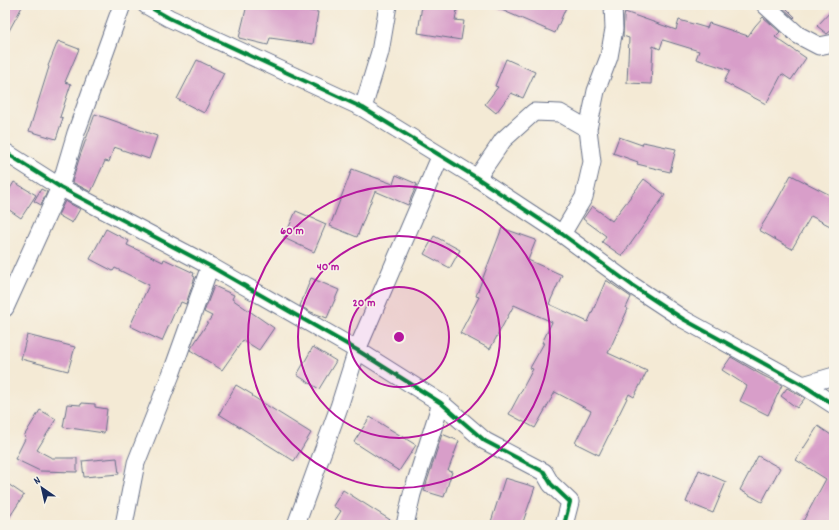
<svg xmlns="http://www.w3.org/2000/svg" width="839" height="530" font-family="Dekko,sans-serif">
<rect width="100%" height="100%" fill="#f7f3e8"/>
<filter id="ink" filterUnits="userSpaceOnUse"><feTurbulence type="fractalNoise" baseFrequency=".025" numOctaves="2"/><feDisplacementMap in="SourceGraphic" scale="8" xChannelSelector="R" yChannelSelector="G"/><feConvolveMatrix kernelMatrix="1 2 1 2 8 2 1 2 1" color-interpolation-filters="sRGB"/></filter>
<filter id="wash" filterUnits="userSpaceOnUse"><feTurbulence type="fractalNoise" baseFrequency=".012" numOctaves="4" result="noise"/><feDisplacementMap in="SourceGraphic" scale="16" xChannelSelector="R" yChannelSelector="G"/><feGaussianBlur stdDeviation="0.9" result="paint"/><feColorMatrix in="noise" values="0 0 0 0 0 0 0 0 0 0 0 0 0 0 0 0 0 1.4 0 .05"/><feComposite in="paint" operator="in"/></filter>
<g filter="url(#wash)">
<rect width="100%" height="100%" fill="#f4ead5"/>
<g id="blocks">
<!-- building -->
<path fill="#d89ec9" d="M 5,5 L 23,5 L 5,38 Z
M 247,5 L 270,5 L 318,12 L 313,44 L 270,38 L 268,45 L 239,38 Z
M 422,5 L 458,5 L 455,20 L 464,21 L 461,40 L 418,33 Z
M 490,5 L 567,5 L 555,33 Z
M 780,5 L 783,5 L 795,17 L 794,18 Z
M 834,8 L 834,28 L 827,34 L 817,26 Z
M 625,12 L 676,30 L 679,20 L 707,28 L 709,23 L 748,36 L 755,26 L 763,17 L 780,32 L 775,37 L 806,58 L 791,80 L 782,74 L 766,104 L 724,82 L 730,70 L 696,59 L 699,51 L 663,40 L 660,49 L 653,46 L 651,84 L 627,83 L 629,38 L 623,36 L 624,17 Z
M 58,41 L 79,49 L 65,82 L 71,84 L 60,117 L 63,118 L 56,139 L 29,131 L 49,67 L 48,66 Z
M 506,59 L 535,72 L 523,98 L 511,93 L 496,113 L 485,104 L 498,87 L 495,86 Z
M 197,60 L 224,73 L 204,113 L 177,99 Z
M 95,114 L 157,136 L 149,159 L 114,147 L 109,162 L 105,161 L 91,192 L 72,182 L 80,156 Z
M 619,137 L 642,145 L 643,142 L 676,149 L 670,172 L 637,164 L 638,162 L 613,153 Z
M 352,169 L 393,184 L 396,175 L 417,184 L 408,205 L 375,191 L 357,237 L 330,226 Z
M 791,175 L 834,197 L 834,228 L 811,216 L 792,249 L 759,230 L 774,206 Z
M 644,179 L 665,195 L 622,256 L 602,242 L 606,236 L 583,219 L 592,206 L 612,221 Z
M 14,182 L 36,195 L 21,218 L 5,207 L 5,197 Z
M 41,189 L 47,192 L 41,205 L 34,201 Z
M 65,201 L 80,209 L 72,223 L 58,215 Z
M 296,211 L 326,224 L 314,252 L 284,238 Z
M 502,228 L 536,240 L 528,260 L 562,275 L 549,304 L 588,322 L 606,280 L 631,297 L 626,308 L 628,309 L 608,353 L 647,371 L 634,397 L 629,394 L 599,455 L 575,443 L 591,411 L 555,392 L 535,428 L 509,414 L 533,369 L 530,368 L 544,343 L 542,343 L 552,322 L 514,305 L 490,349 L 460,333 L 479,297 L 476,296 Z
M 106,229 L 129,241 L 127,245 L 163,262 L 164,259 L 194,273 L 193,276 L 195,277 L 186,304 L 181,302 L 179,307 L 177,307 L 162,341 L 130,326 L 149,285 L 115,268 L 113,271 L 90,259 Z
M 434,236 L 460,250 L 450,268 L 424,254 Z
M 311,278 L 339,290 L 327,318 L 311,312 L 300,306 Z
M 214,286 L 234,295 L 232,299 L 274,328 L 259,350 L 243,340 L 222,370 L 190,350 L 212,316 L 204,312 Z
M 27,335 L 75,347 L 68,371 L 21,359 Z
M 313,347 L 336,361 L 319,389 L 297,375 Z
M 731,357 L 760,374 L 782,385 L 768,415 L 740,401 L 747,386 L 722,370 Z
M 236,385 L 253,395 L 252,396 L 311,433 L 294,461 L 219,414 Z
M 787,388 L 805,398 L 797,408 L 781,396 Z
M 82,403 L 95,404 L 95,407 L 107,409 L 104,433 L 63,427 L 67,404 L 81,405 Z
M 40,410 L 56,419 L 37,450 L 52,458 L 77,458 L 77,472 L 40,471 L 15,459 L 26,437 L 24,436 Z
M 370,417 L 416,445 L 399,471 L 354,442 Z
M 818,426 L 834,437 L 834,525 L 801,525 L 826,479 L 796,460 Z
M 442,434 L 459,441 L 448,471 L 452,472 L 444,497 L 424,491 Z
M 758,456 L 780,468 L 762,502 L 740,490 Z
M 117,458 L 119,474 L 84,477 L 82,461 Z
M 699,470 L 726,482 L 713,513 L 686,502 Z
M 505,478 L 535,487 L 522,525 L 490,525 Z
M 5,482 L 24,495 L 5,524 Z
M 343,490 L 395,523 L 395,525 L 332,525 L 341,511 L 333,506 Z"/>
</g>
</g>
<g filter="url(#ink)">
<use href="#blocks" fill-opacity="0" stroke="#677088" stroke-width="1"/>
<g fill="none" stroke-linecap="round" stroke-linejoin="round">
<defs>
<path id="street" d="M 146,5 L 169,18 L 363,108 L 477,178 L 562,234 L 633,286 L 683,319 L 803,385 L 834,405
M 765,5 L 798,35 L 819,46 L 834,43
M 363,108 L 380,52 L 388,5
M 5,152 L 60,187 L 210,266 L 357,350 L 441,403 L 485,441 L 544,472 L 551,484 L 570,502 L 564,525
M 477,178 L 503,140 L 534,112 L 560,113 L 588,129
M 562,234 L 584,197 L 592,162 L 588,129 L 596,91 L 609,57 L 614,29 L 613,5
M 5,308 L 60,187 L 76,133 L 122,5
M 803,385 L 834,376
M 124,525 L 136,463 L 172,372 L 210,266
M 296,525 L 339,407 L 357,350 L 440,157
M 405,525 L 412,494 L 441,403"/>
</defs>
<!-- street casing -->
<use href="#street" stroke="#677088" stroke-width="19"/>
<!-- street -->
<use href="#street" stroke="#fff" stroke-width="17"/>
<defs>
<path id="cycleway" d="M 146,5 L 169,18 L 363,108 L 477,178 L 562,234 L 633,286 L 683,319 L 803,385 L 834,405
M 5,152 L 60,187 L 210,266 L 357,350 L 441,403 L 485,441 L 544,472 L 551,484 L 570,502 L 564,525"/>
</defs>
<!-- cycleway casing -->
<use href="#cycleway" stroke="#f7f3e8" stroke-width="6"/>
<!-- cycleway -->
<use href="#cycleway" stroke="#00873e" stroke-width="4"/>
</g>
</g>
<!-- distance rings -->
<circle cx="399" cy="337" r="50" fill="#b5179e" fill-opacity=".12"/>
<g fill="none" stroke="#b5179e" stroke-width="2">
<circle cx="399" cy="337" r="50"/>
<circle cx="399" cy="337" r="101"/>
<circle cx="399" cy="337" r="151"/>
</g>
<circle cx="399" cy="337" r="6" fill="#b5179e" stroke="#f7f3e8" stroke-width="2"/>
<g font-size="12" text-anchor="middle" font-weight="bold" fill="#b5179e" stroke="#f7f3e8" stroke-width="3" stroke-linejoin="round" paint-order="stroke">
<text x="292" y="234">60 m</text>
<text x="328" y="270">40 m</text>
<text x="364" y="306">20 m</text>
</g>
<!-- margin -->
<rect width="839" height="530" fill="none" stroke="#f7f3e8" stroke-width="20"/>
<!-- north arrow -->
<g transform="translate(42 488) rotate(326)" stroke="#f7f3e8" stroke-width="3" paint-order="stroke">
<path d="M0-3L7 15L0 10L-7 15Z" fill="#1b2f5e"/>
<text y="-6" font-size="11" font-weight="bold" text-anchor="middle" fill="#1b2f5e">N</text>
</g>
</svg>
